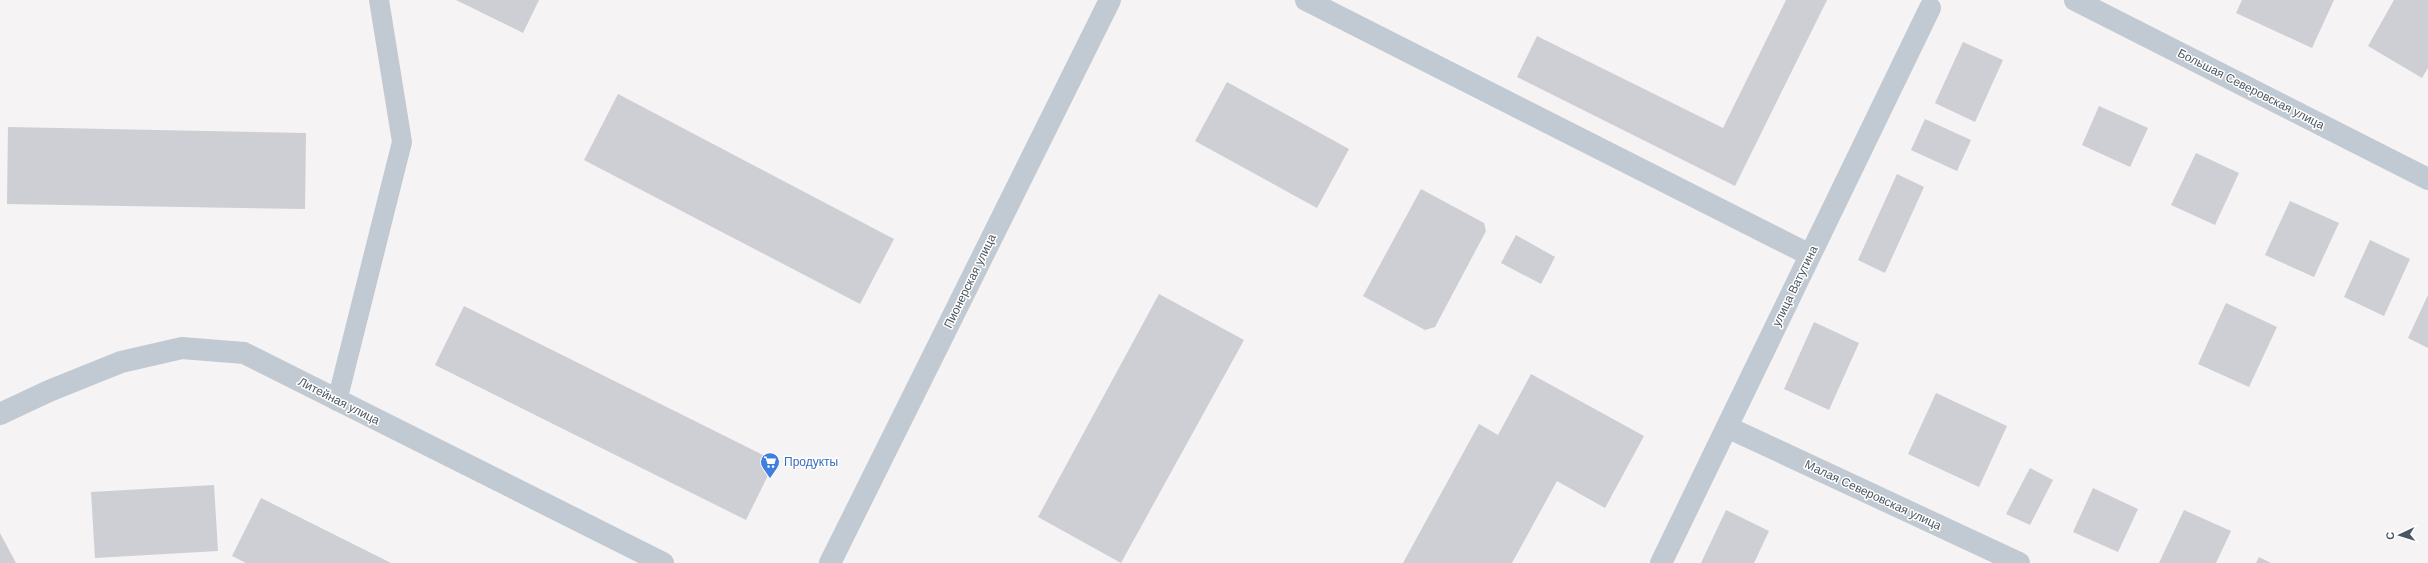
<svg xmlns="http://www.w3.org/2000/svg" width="2428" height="563" font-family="Arial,sans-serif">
<rect width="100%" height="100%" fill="#f5f3f3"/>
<!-- building -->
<path fill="#cdcfd5" d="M 456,0 L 539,0 L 523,33 Z
M 1786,0 L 1827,0 L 1735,186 L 1517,77 L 1537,36 L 1723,128 Z
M 2242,0 L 2334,0 L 2312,48 L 2236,13 Z
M 2394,0 L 2428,0 L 2428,68 L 2422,78 L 2368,46 Z
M 1963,42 L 2003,60 L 1975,122 L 1935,103 Z
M 1227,82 L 1349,149 L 1317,208 L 1195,141 Z
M 618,94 L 894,239 L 860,304 L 584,160 Z
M 2099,106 L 2148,128 L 2130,167 L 2082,145 Z
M 1925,119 L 1971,140 L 1957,171 L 1911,150 Z
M 8,127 L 306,133 L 305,209 L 7,204 Z
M 2196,153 L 2239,173 L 2215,225 L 2171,205 Z
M 1897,174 L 1924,187 L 1885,273 L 1858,260 Z
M 1421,189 L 1484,223 L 1486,231 L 1435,327 L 1425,330 L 1363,296 Z
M 2290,201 L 2339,223 L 2314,277 L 2265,255 Z
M 1516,235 L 1555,257 L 1541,284 L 1501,263 Z
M 2370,240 L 2410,259 L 2384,316 L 2344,297 Z
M 1159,294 L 1244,340 L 1121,563 L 1038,517 Z
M 2428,295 L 2428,348 L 2408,338 Z
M 2226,303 L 2277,327 L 2249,387 L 2198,364 Z
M 464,306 L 775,461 L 746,520 L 435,365 Z
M 1814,322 L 1859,343 L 1829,410 L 1784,389 Z
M 1531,374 L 1644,436 L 1605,508 L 1557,481 L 1512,563 L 1403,563 L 1479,424 L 1498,435 Z
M 1936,393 L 2007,426 L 1979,487 L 1908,454 Z
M 2030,468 L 2053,480 L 2030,525 L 2006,514 Z
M 214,485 L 218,551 L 95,558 L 91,492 Z
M 2093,488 L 2138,509 L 2118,552 L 2073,532 Z
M 261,498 L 391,563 L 246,563 L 232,556 Z
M 1726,510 L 1769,531 L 1754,563 L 1701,563 Z
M 2184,510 L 2231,531 L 2216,563 L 2159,563 Z
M 0,533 L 16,563 L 0,563 Z
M 2259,557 L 2271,563 L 2256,563 Z"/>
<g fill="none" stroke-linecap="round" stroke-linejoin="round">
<!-- service -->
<path stroke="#c1cad2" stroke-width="20" d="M 337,401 L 402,142 L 379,0"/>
<!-- minor -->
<path stroke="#c1cad2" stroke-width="22" d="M 1306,0 L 1810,255
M 2075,0 L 2428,179
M 1727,427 L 2019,563
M 1661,563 L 1930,8"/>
<!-- tertiary -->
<path stroke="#c1cad2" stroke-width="22" d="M 0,414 L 49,391 L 121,362 L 182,348 L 244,353 L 663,563
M 830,563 L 1110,0"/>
</g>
<!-- icons -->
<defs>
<symbol id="supermarket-pin" viewBox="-11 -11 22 30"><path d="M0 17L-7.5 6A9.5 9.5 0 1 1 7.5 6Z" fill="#3f7fe0" stroke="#fff"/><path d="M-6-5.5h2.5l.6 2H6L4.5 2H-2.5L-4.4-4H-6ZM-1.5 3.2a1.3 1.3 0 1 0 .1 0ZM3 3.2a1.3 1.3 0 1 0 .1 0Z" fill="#fff"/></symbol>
</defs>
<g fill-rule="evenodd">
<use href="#supermarket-pin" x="759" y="451" width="22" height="30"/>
</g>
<g text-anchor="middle" stroke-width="3" stroke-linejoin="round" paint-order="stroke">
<!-- street labels -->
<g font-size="12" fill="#4a5661" stroke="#fff">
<text transform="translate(2251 89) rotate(27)" y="4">Большая Северовская улица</text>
<text transform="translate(970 281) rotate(-64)" y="4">Пионерская улица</text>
<text transform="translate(1795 286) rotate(-64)" y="4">улица Ватутина</text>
<text transform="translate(339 401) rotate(27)" y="4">Литейная улица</text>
<text transform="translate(1873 495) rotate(25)" y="4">Малая Северовская улица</text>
</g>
<!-- shop labels -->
<g font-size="12" fill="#366cbe" stroke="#fff" text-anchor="start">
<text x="784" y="466">Продукты</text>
</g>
</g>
<!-- north arrow -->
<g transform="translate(2400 535) rotate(266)" stroke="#ffffff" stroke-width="3" paint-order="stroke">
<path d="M0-3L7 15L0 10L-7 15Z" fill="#4a5661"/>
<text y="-6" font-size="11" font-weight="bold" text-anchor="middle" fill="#4a5661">С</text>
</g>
</svg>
